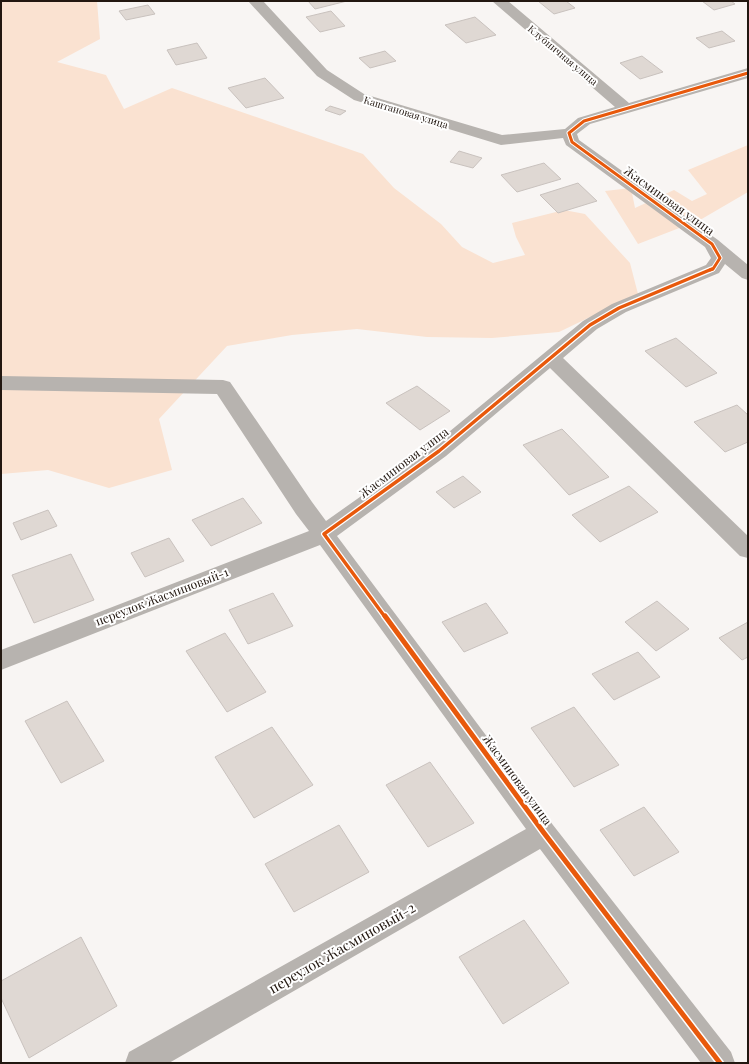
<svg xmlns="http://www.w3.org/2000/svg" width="749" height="1064" font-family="'Playfair Display',serif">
<rect width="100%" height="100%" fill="#f8f5f3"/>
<!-- green -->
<path fill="#fae2d1" d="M 1,1 L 97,1 L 100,39 L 57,62 L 106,75 L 124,109 L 172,88 L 363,154 L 394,188 L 441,224 L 462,247 L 493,263 L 525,255 L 516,237 L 512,223 L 564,210 L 585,214 L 630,263 L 638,294 L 559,332 L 492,338 L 427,337 L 357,329 L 292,335 L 227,346 L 159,419 L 172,470 L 109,488 L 48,470 L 1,474 Z
M 748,145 L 748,192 L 700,220 L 638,244 L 605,191 L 631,188 L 635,208 L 674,190 L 692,201 L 707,194 L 688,170 Z"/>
<!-- building -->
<path fill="#dfd8d3" stroke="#c9c2be" d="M 308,1 L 347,1 L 315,9 Z
M 538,1 L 566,1 L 575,8 L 554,14 Z
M 702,1 L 731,1 L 735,4 L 714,10 Z
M 148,5 L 155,14 L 126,20 L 119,11 Z
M 331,11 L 345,26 L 320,32 L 306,17 Z
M 475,17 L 496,35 L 466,43 L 445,25 Z
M 722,31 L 735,41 L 709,48 L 696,38 Z
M 197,43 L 207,58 L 176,65 L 167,50 Z
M 385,51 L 396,61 L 370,68 L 359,58 Z
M 642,56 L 663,72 L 640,79 L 620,63 Z
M 265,78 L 284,98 L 246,108 L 228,88 Z
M 330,106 L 346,111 L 340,115 L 325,110 Z
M 459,151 L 482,158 L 473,168 L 450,162 Z
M 544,163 L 561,179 L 517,192 L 501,175 Z
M 578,183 L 597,201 L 558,213 L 540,195 Z
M 676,338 L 717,373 L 686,387 L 645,351 Z
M 417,386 L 450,411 L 420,430 L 386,403 Z
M 737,405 L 748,415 L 748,442 L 725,452 L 694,422 Z
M 562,429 L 609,477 L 569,495 L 523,445 Z
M 463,476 L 481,492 L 454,508 L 436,492 Z
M 629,486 L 658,512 L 600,542 L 572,515 Z
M 243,498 L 262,523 L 211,546 L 192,520 Z
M 48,510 L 57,526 L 21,540 L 13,523 Z
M 169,538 L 184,561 L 145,577 L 131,553 Z
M 71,554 L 94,600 L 34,623 L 12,575 Z
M 273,593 L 293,626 L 248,644 L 229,610 Z
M 657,601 L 689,629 L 656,651 L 625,622 Z
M 486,603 L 508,633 L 464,652 L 442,622 Z
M 748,622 L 748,657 L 742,660 L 719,638 Z
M 225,633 L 266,692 L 227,712 L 186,651 Z
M 638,652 L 660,677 L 614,700 L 592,674 Z
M 67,701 L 104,761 L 61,783 L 25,721 Z
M 574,707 L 619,765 L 574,787 L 531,728 Z
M 272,727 L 313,785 L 254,818 L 215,757 Z
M 430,762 L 474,823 L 428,847 L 386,785 Z
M 644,807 L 679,852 L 634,876 L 600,830 Z
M 339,825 L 369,872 L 294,912 L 265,864 Z
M 524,920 L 569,983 L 503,1024 L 459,957 Z
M 81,937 L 117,1006 L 29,1058 L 1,998 L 1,981 Z"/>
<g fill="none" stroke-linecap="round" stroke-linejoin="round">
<!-- minor -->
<path fill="#b7b3af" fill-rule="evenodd" d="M 248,1 L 263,1 L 327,70 L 364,94 L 502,135 L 565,129 L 578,118 L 615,107 L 492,1 L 508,1 L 629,103 L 748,68 L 748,78 L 590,124 L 577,134 L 579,140 L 718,240 L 748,265 L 748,280 L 742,278 L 725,264 L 719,273 L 626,312 L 597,329 L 563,358 L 748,536 L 748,558 L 740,556 L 550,368 L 446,456 L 337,536 L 553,825 L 731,1052 L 735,1063 L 701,1063 L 540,849 L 169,1063 L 125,1063 L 129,1052 L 526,829 L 320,545 L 1,670 L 1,650 L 309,531 L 296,514 L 217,394 L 1,390 L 1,376 L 223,380 L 230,382 L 312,502 L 326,521 L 432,446 L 583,321 L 612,304 L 706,265 L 711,258 L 705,247 L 566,145 L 563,138 L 501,145 L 354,100 L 317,76 Z"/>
<defs>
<path id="cycleway-far2" d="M 710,270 L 713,269 L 720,258 L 712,244 L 572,142 L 569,133 L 584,121 L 748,73"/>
<path id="cycleway-far1" d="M 385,617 L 324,534 L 439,451 L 590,325 L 619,308 L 712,269"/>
<path id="cycleway" d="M 385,616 L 544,833 L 720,1063"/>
</defs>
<!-- cycleway-far2 casing -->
<use href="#cycleway-far2" stroke="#fff" stroke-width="5"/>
<!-- cycleway-far1 casing -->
<use href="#cycleway-far1" stroke="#fff" stroke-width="6"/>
<!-- cycleway casing -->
<use href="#cycleway" stroke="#fff" stroke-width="8"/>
<!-- cycleway-far2 -->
<use href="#cycleway-far2" stroke="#e8590c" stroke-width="3"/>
<!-- cycleway-far1 -->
<use href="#cycleway-far1" stroke="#e8590c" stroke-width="3.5"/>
<!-- cycleway -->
<use href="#cycleway" stroke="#e8590c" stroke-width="5"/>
</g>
<g text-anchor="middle" stroke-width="4" stroke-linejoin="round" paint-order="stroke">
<!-- far-street labels -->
<g font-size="10" fill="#221710" stroke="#fff">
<text transform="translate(563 55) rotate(40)" y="4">Клубничная улица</text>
<text transform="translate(406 112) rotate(17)" y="4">Каштановая улица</text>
</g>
<!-- street labels -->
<g font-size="12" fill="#221710" stroke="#fff">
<text transform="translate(669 201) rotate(36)" y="4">Жасминовая улица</text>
<text transform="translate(404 463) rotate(-37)" y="4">Жасминовая улица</text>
<text transform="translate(162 597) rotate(-21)" y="4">переулок Жасминовый-1</text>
<text transform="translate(517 780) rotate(54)" y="4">Жасминовая улица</text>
</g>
<!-- near-street labels -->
<g font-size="14" fill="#221710" stroke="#fff">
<text transform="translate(342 948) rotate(-30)" y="5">переулок Жасминовый-2</text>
</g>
</g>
<!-- border -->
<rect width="749" height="1064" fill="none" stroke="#221710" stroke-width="4"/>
</svg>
